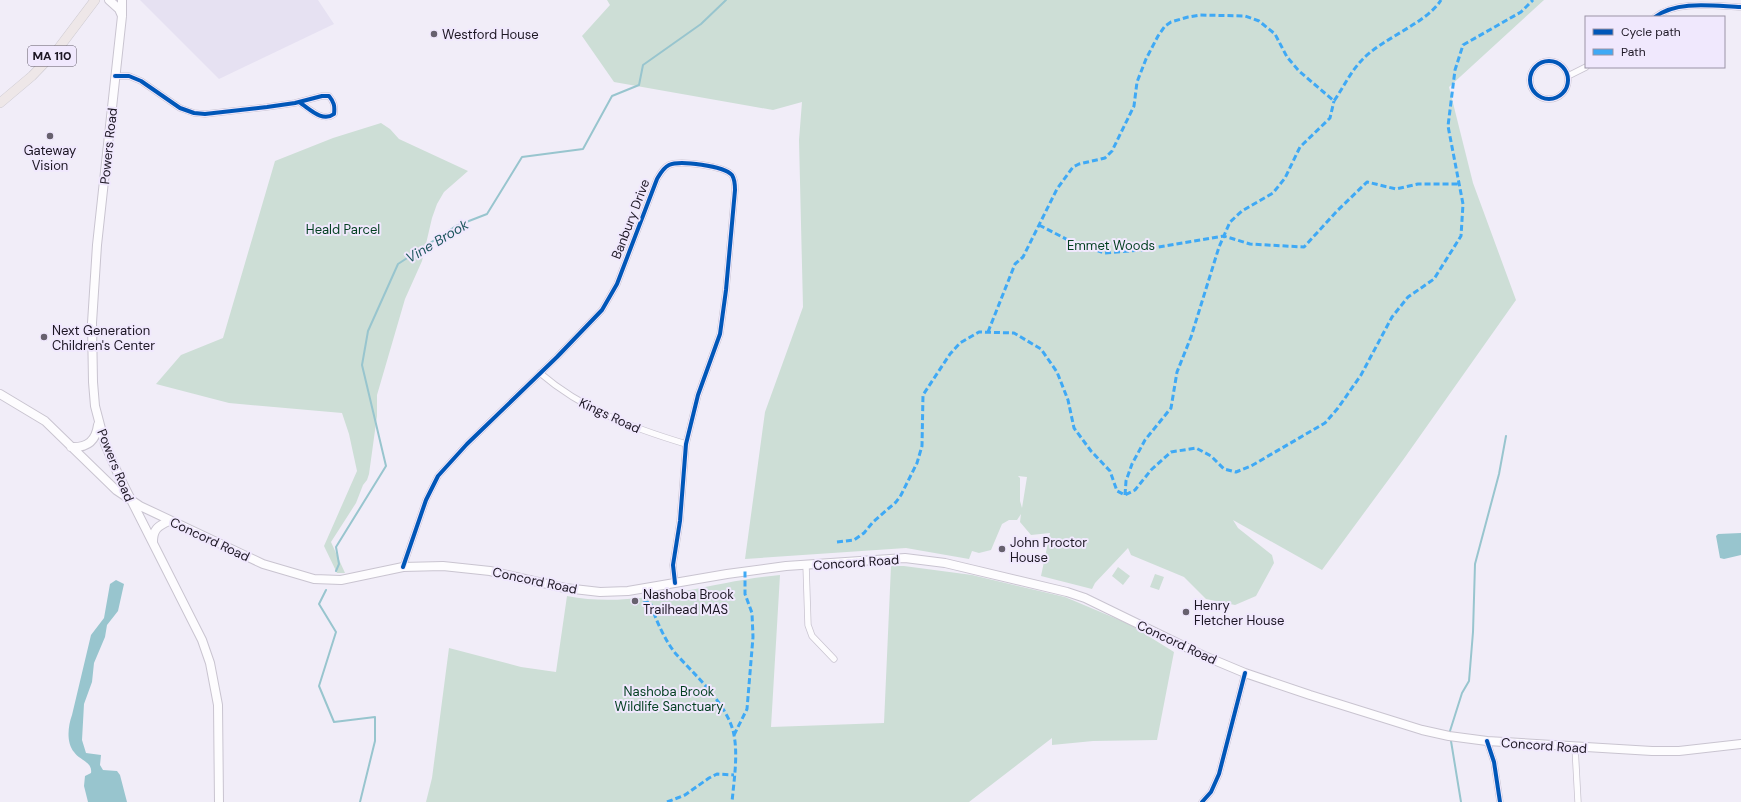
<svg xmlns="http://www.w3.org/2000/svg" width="1741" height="802" font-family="'DM Sans',sans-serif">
<rect width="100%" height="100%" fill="#f1edf8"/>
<!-- commercial -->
<path fill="#e6e1f2" d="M 140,0 L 318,0 L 334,24 L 219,79 Z"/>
<!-- green -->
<path fill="#cdded6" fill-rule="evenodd" d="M 607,0 L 1544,0 L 1449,87 L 1473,183 L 1516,300 L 1403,460 L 1322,570 L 1233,520 L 1238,528 L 1272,555 L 1274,563 L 1256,596 L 1235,605 L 1206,599 L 1184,577 L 1131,555 L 1128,548 L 1095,583 L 1092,589 L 1041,576 L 1050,533 L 1031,535 L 1020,522 L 1021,514 L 1017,520 L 1009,520 L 1002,524 L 991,550 L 979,553 L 972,551 L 969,559 L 906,548 L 745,559 L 765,412 L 803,307 L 799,140 L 802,102 L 773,110 L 614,82 L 582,36 L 610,5 ZM 1018,476 L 1027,477 L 1022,508 L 1020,501 L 1020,478 Z
M 381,123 L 390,129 L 399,139 L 468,171 L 444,192 L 437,204 L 432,218 L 422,261 L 405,299 L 377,395 L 377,416 L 369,474 L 367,480 L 363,485 L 356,503 L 331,542 L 345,573 L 337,573 L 324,546 L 357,471 L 349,434 L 342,413 L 229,403 L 156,384 L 181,355 L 223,338 L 275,161 L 333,138 Z
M 891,566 L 904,566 L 972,575 L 1065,597 L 1129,624 L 1174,652 L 1157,740 L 1093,741 L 1052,745 L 1052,738 L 969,802 L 426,802 L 432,778 L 449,648 L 521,667 L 556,672 L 567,596 C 638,610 709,581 780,575 L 771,727 L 884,723 Z
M 1118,567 L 1130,576 L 1123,585 L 1112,576 Z
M 1155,574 L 1164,577 L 1159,590 L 1150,587 Z"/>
<!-- water -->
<path fill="#98c5ce" d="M 1741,533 L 1741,555 L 1724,559 L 1720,558 L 1716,536 L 1718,534 Z
M 116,580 L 124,584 L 118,611 L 107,625 L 105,637 L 94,663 L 92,682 L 84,704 L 82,740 L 86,753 L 101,755 L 100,765 L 103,770 L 117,771 L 120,775 L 127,802 L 88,802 L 84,786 L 85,776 L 91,773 C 93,762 79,760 74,752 C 66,742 68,726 72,715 L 91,635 L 104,618 L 110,584 Z"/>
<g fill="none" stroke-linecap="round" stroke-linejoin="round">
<!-- stream -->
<path stroke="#98c5ce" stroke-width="2" d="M 336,571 L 339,564 L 336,547 L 386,466 L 362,365 L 368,331 L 398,264 L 456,226 L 487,214 L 522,157 L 583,149 L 612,96 L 639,85 L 643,65 L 701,24 L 726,0
M 326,590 L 319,604 L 336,632 L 319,686 L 334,722 L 375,717 L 375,741 L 360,802
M 1450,731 L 1462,693 L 1469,681 L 1473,632 L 1475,564 L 1499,474 L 1506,436
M 1451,741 L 1461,802"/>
<defs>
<path id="street" d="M 1655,17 C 1677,0 1714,6 1741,7
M1530 80a19 19 0 1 1 38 0a19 19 0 1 1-38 0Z
M 115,76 L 129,76 L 141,81 L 180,108 L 194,113 L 205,114 L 267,107 L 295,103 L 322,96 L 329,96 C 334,102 335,106 334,114 C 322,123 309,108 299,102
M 1568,76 L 1586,67
M 540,373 C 583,410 633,428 686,444
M 806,565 L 808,625 L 812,636 L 834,659
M 403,567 L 426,500 L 438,476 L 467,444 L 557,357 L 602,310 L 617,284 L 657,179 C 660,174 663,168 669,165 C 680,160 724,166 732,175 C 735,180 735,184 735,190 L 726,290 L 720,334 L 698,395 L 686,444 L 680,521 L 673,565 L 675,583
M 1487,741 L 1494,762 L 1500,802
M 1575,747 L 1578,802
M 1202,802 L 1211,792 L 1219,774 L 1245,673"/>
<path id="secondary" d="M 109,0 L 119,9 L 122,16
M 122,0 L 122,16 L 97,245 L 92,323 L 93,382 L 95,406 L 105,444 L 118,474 L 202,640 L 210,663 L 218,705 L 219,802
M 0,394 L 45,421 L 116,490 L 140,506 L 263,564 L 314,579 L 341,580 L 403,567 L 443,566 L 490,571 L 565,588 L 600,592 L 628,591 L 727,574 L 786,566 L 905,558 L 945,563 L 1067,592 L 1085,598 L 1202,655 L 1245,673 L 1310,695 L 1422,730 L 1449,736 L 1487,741 L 1652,751 L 1679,751 L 1741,744
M 71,447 C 88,448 96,440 98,425
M 153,542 C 153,529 158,526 169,521"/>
<path id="primary" d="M 0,103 L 32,76 L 58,49 L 95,0"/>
</defs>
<!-- street casing -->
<use href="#street" stroke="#c9c4d0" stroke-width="7"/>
<!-- secondary casing -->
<use href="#secondary" stroke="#c9c4d0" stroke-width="10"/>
<!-- primary casing -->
<use href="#primary" stroke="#cdcad1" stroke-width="10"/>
<!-- street -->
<use href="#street" stroke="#fdfcfe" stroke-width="5.5"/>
<!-- secondary -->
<use href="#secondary" stroke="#fdfcfe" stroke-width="8"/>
<!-- primary -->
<use href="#primary" stroke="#eee7e8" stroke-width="9"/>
<!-- quiet -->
<path stroke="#3fa9f5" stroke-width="3" stroke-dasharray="6 3" stroke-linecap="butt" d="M 1039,225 L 1068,240 L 1104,253 L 1141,250 L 1224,236 L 1250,244 L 1304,247 L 1337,211 L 1367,182 L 1396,189 L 1418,184 L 1459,184
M 988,332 L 1015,264 L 1023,257 L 1057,189 L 1073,167 L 1079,164 L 1105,158 L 1112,151 L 1134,106 L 1137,82 L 1146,59 L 1158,36 L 1165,26 L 1171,22 L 1188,17 L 1200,15 L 1245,16 L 1259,21 L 1275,34 L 1287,57 L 1299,71 L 1334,101 C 1343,88 1351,71 1362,60 C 1381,39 1427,23 1441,0
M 1125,495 L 1126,481 L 1132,464 L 1145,440 L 1171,408 L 1177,372 L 1191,337 L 1219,247 L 1230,222 L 1242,211 L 1273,193 L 1285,178 L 1300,147 L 1330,118 L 1334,101
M 837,542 L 854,540 L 864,533 L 873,522 L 896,502 L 901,495 L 917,463 L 922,446 L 923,395 L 950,354 L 960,343 L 979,332 L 1014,333 L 1041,349 L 1057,372 L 1068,400 L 1074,428 L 1091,451 L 1110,471 L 1117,491 L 1125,495 L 1135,490 L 1151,470 L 1171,452 L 1196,448 L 1211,456 L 1224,469 L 1236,472 L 1251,466 L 1325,423 L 1338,408 L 1361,375 L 1392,317 L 1408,297 L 1434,279 L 1461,236 L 1463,204 L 1448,126 L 1455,70 L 1463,45 L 1521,12 L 1533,0
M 643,603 L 650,602 C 655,618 665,641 676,654 C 695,675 729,706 734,735 C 738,756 734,780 732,802
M 734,735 L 747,709 L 753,637 L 752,613 L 745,594 L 745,571
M 667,802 L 685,795 L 709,778 L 717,774 L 734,775"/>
<defs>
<path id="cycleway" d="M 1655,17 C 1677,0 1714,6 1741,7
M1530 80a19 19 0 1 1 38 0a19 19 0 1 1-38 0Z
M 115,76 L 129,76 L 141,81 L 180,108 L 194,113 L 205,114 L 267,107 L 295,103 L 322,96 L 329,96 C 334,102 335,106 334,114 C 322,123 309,108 299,102
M 403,567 L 426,500 L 438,476 L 467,444 L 557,357 L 602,310 L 617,284 L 657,179 C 660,174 663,168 669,165 C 680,160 724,166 732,175 C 735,180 735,184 735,190 L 726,290 L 720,334 L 698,395 L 686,444 L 680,521 L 673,565 L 675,583
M 1487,741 L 1494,762 L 1500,802
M 1202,802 L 1211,792 L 1219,774 L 1245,673"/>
</defs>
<!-- cycleway casing -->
<use href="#cycleway" stroke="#f0e8fd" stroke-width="6"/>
<!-- cycleway -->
<use href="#cycleway" stroke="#0057b8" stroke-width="4"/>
</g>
<!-- markers -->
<g fill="#67616e" stroke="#f0e8fd" stroke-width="1.5">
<circle cx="434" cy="34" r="4"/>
<circle cx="50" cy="136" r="4"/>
<circle cx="44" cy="337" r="4"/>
<circle cx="1002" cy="549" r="4"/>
<circle cx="635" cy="601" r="4"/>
<circle cx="1186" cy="612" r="4"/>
</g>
<g text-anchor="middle" stroke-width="4" stroke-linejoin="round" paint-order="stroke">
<!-- shield labels -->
<rect fill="#f0e8fd" stroke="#5c5564" stroke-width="1" x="28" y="46" width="48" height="20" rx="3"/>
<g font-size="12" font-weight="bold" fill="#1c1623">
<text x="52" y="60">MA 110</text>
</g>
<!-- poi labels -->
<g font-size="13" fill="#1c1623" stroke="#f0e8fd" text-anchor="start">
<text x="442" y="39">Westford House</text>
<text x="50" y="155" text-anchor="middle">Gateway<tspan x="50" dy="15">Vision</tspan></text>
<text x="52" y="335">Next Generation<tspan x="52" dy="15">Children's Center</tspan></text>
<text x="1010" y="547">John Proctor<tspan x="1010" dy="15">House</tspan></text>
<text x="643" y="599">Nashoba Brook<tspan x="643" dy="15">Trailhead MAS</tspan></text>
<text x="1194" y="610">Henry<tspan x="1194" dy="15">Fletcher House</tspan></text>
</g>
<!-- street labels -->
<g font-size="13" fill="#1c1623" stroke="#f0e8fd">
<text transform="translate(108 146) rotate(-84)" y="5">Powers Road</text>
<text transform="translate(630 219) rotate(-69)" y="5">Banbury Drive</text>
<text transform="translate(610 415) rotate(25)" y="5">Kings Road</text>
<text transform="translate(116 465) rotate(68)" y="5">Powers Road</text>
<text transform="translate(210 539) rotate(25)" y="5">Concord Road</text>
<text transform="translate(856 562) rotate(-4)" y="5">Concord Road</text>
<text transform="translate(535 580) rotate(12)" y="5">Concord Road</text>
<text transform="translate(1177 642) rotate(25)" y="5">Concord Road</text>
<text transform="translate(1544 745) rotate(4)" y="5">Concord Road</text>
</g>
<!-- park labels -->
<g font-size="13" fill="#023f20" stroke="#f0e8fd">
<text x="343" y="234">Heald Parcel</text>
<text x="1111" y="250">Emmet Woods</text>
<text x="669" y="696">Nashoba Brook<tspan x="669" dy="15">Wildlife Sanctuary</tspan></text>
</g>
<!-- water labels -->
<g font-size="14" font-style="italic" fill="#1c555c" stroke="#f0e8fd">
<text transform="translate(437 241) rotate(-31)" y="5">Vine Brook</text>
</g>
</g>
<!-- legend -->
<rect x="1585" y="16" width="140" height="52" fill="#f0e8fd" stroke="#9b94a6"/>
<rect x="1593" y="29" width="20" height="6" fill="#0057b8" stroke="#9b94a6"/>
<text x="1621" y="36" font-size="12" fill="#1c1623">Cycle path</text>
<rect x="1593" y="49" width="20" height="6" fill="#3fa9f5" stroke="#9b94a6"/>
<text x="1621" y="56" font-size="12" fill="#1c1623">Path</text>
</svg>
